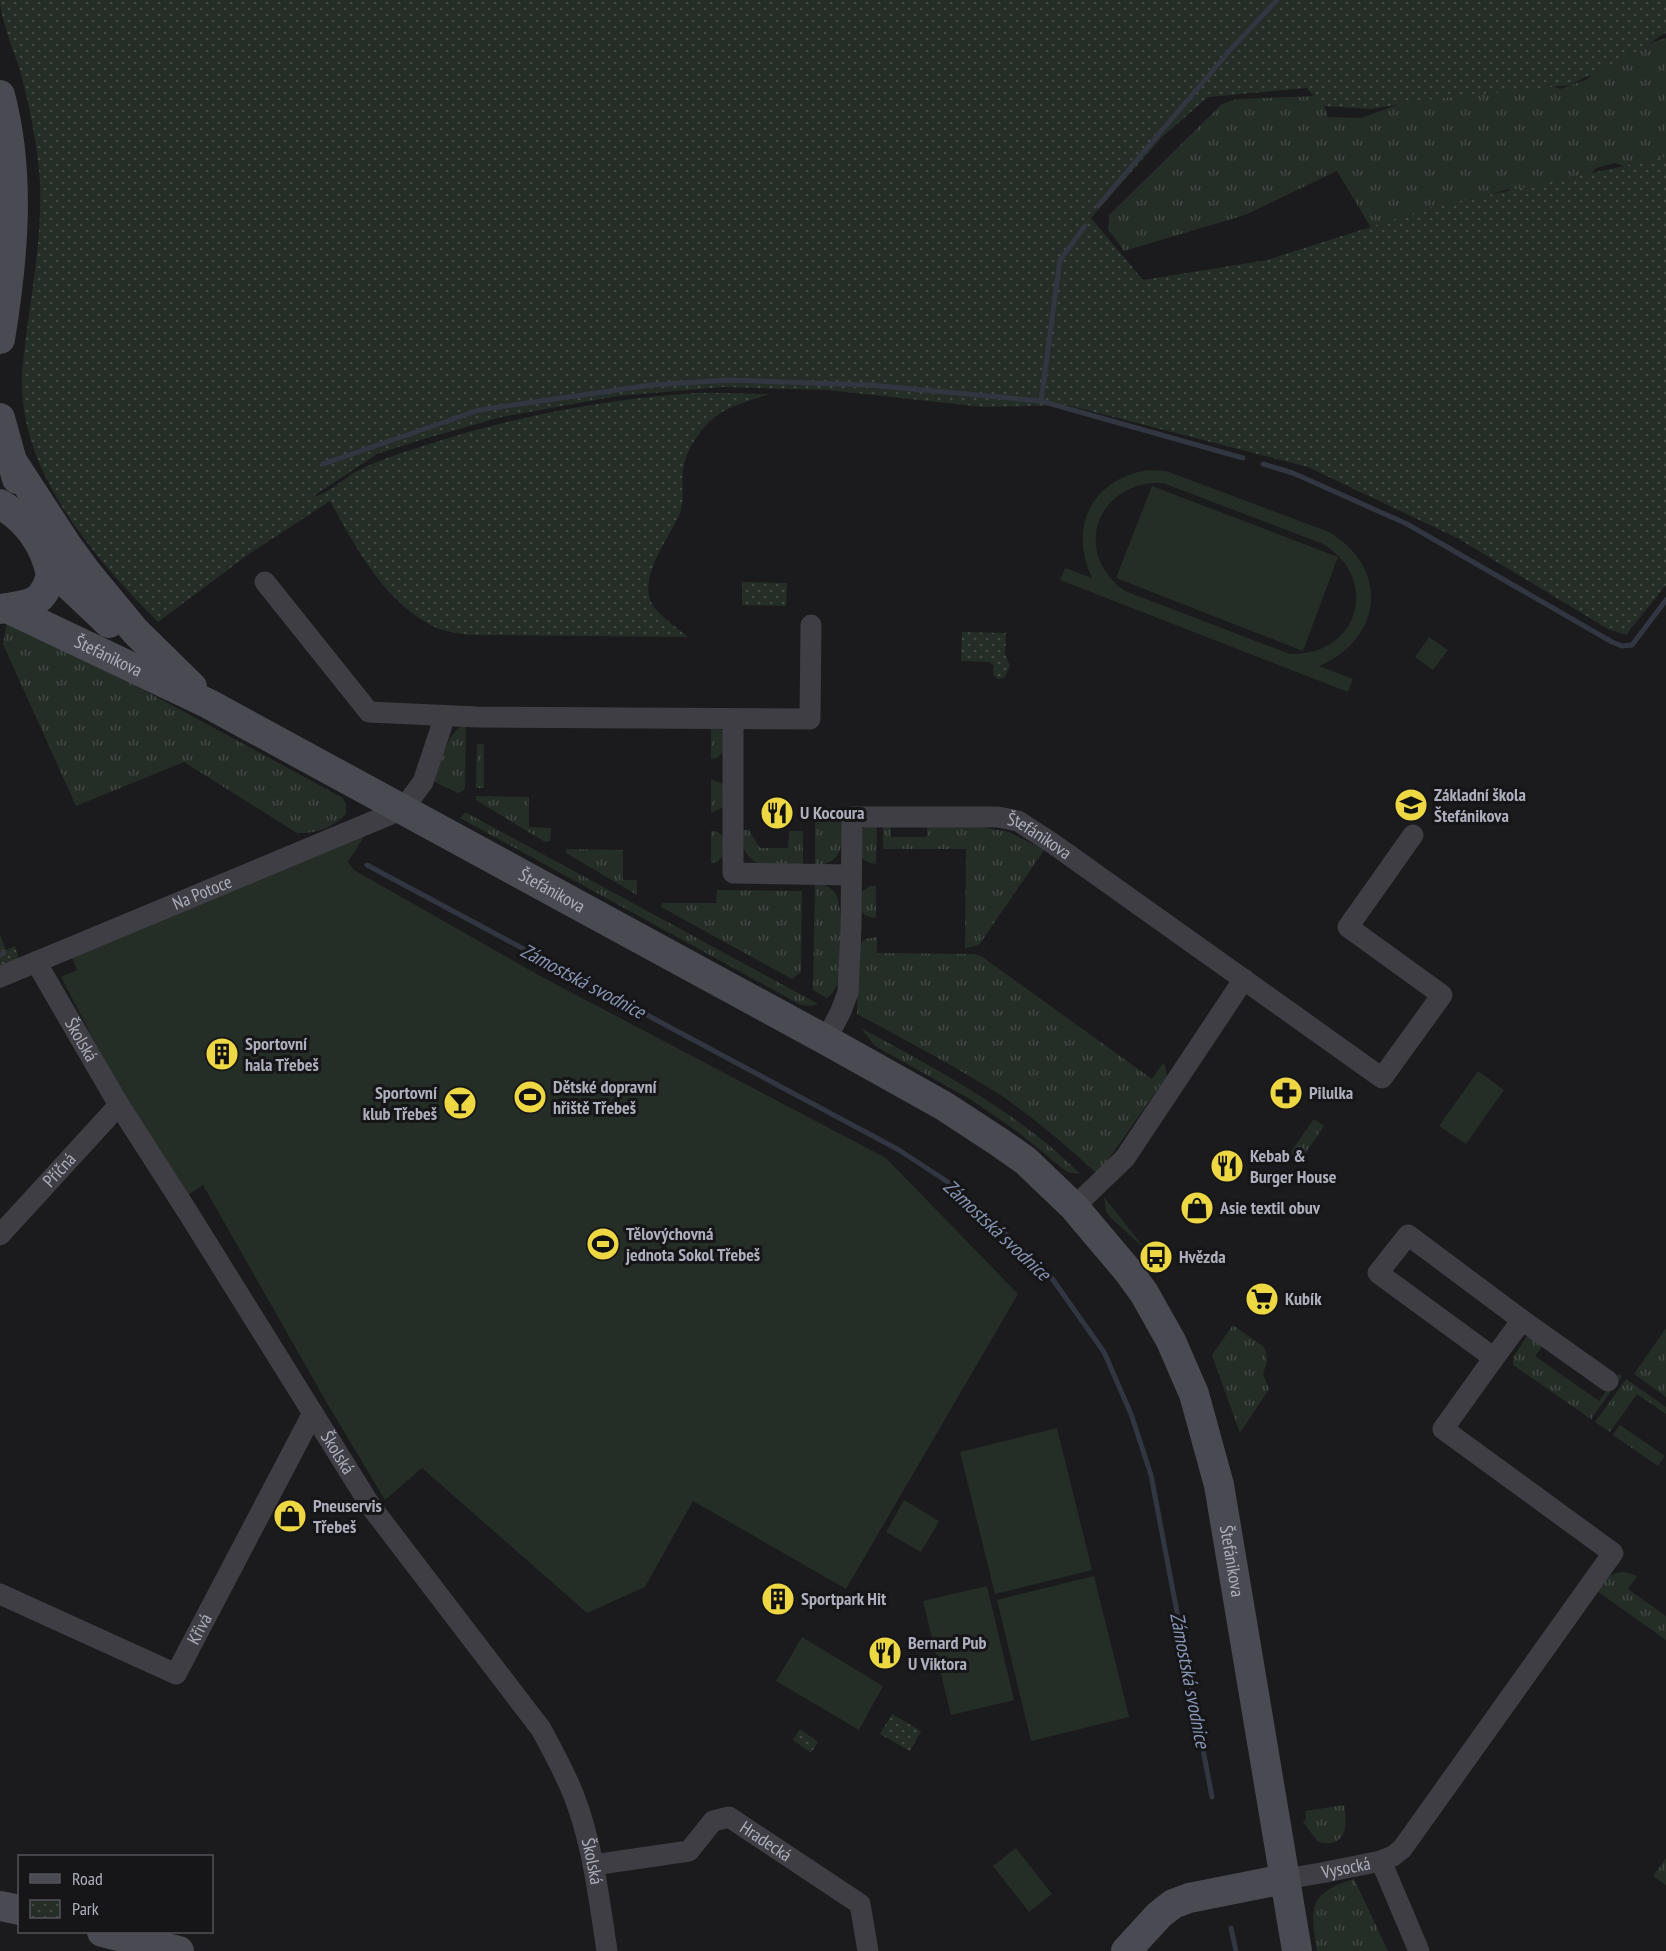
<svg xmlns="http://www.w3.org/2000/svg" width="1666" height="1951" font-family="'PT Sans Narrow',sans-serif">
<defs>
<pattern id="grass-tufts" width="24" height="20" patternUnits="userSpaceOnUse" patternTransform="scale(1.5)"><rect width="24" height="20" fill="#252d27"/><path d="M3 7l-1-3M5 7V3M7 7l1-3M15 17l-1-3M17 17v-4M19 17l1-3" fill="none" stroke="#424944"/></pattern>
<pattern id="park-dots" width="8" height="8" patternUnits="userSpaceOnUse" patternTransform="scale(1.5)"><rect width="8" height="8" fill="#252d27"/><path d="M2 2h.1M6 6h.1" fill="none" stroke="#424944" stroke-width="1.8" stroke-linecap="round"/></pattern>
</defs>
<rect width="100%" height="100%" fill="#1b1b1d"/>
<!-- grass -->
<path fill="url(#grass-tufts)" d="M 1666,38 L 1666,164 L 1630,168 L 1615,163 L 1596,168 L 1582,185 L 1522,197 L 1508,189 L 1488,195 L 1479,208 L 1373,231 L 1337,171 L 1245,215 L 1124,251 L 1108,229 L 1109,215 L 1222,104 L 1237,99 L 1321,96 L 1328,117 L 1361,118 L 1405,102 L 1531,78 L 1560,89 L 1588,79 L 1603,47 L 1634,48 Z
M 7,621 L 144,690 L 343,798 L 346,806 L 346,814 C 332,828 316,834 297,833 L 184,762 L 76,806 L 3,644 Z
M 466,724 L 465,787 L 463,791 L 458,793 L 433,781 C 438,766 449,728 466,724 Z
M 711,726 L 718,728 L 723,731 L 726,749 L 717,758 L 711,759 Z
M 477,744 L 484,744 L 484,788 L 476,788 Z
M 711,779 L 723,784 L 726,803 L 722,808 L 711,813 Z
M 476,796 L 529,797 L 529,827 L 551,828 L 550,841 L 545,842 L 476,800 Z
M 827,807 L 842,807 C 841,832 850,864 815,865 L 815,817 L 821,808 Z
M 467,813 L 818,1004 L 810,1006 L 801,1005 L 460,818 L 464,814 Z
M 877,823 L 876,864 C 868,863 864,861 859,854 L 862,829 L 869,824 Z
M 883,823 L 890,823 L 891,837 L 927,837 L 927,824 L 980,827 L 1009,832 L 1044,850 L 979,945 L 965,948 L 966,849 L 883,849 Z
M 741,830 L 749,830 L 760,848 L 788,848 L 789,831 L 803,831 L 803,865 L 759,864 C 744,856 742,846 741,830 Z
M 711,831 L 718,832 L 723,836 L 725,854 L 717,862 L 711,863 Z
M 566,849 L 623,850 L 623,880 L 637,880 L 637,895 L 566,853 Z
M 815,883 C 823,884 830,886 835,893 C 844,905 842,968 838,982 C 836,989 832,994 827,998 L 813,990 Z
M 870,886 L 876,886 L 876,918 C 860,917 859,908 859,894 Z
M 717,890 L 802,891 L 801,972 L 792,979 L 661,907 L 662,903 L 716,903 Z
M 877,937 L 877,953 L 974,954 L 981,956 L 1152,1079 L 1163,1063 L 1165,1065 L 1167,1076 L 1103,1167 L 1095,1172 C 1066,1145 1035,1119 1002,1096 C 955,1066 905,1040 857,1014 L 858,946 L 865,939 Z
M 861,1028 C 938,1070 1017,1111 1080,1174 L 1067,1172 L 1018,1132 L 970,1099 L 875,1046 Z
M 1314,1119 L 1324,1126 L 1300,1161 L 1290,1153 Z
M 1104,1197 L 1145,1249 L 1110,1217 L 1106,1211 Z
M 1233,1325 L 1264,1347 L 1266,1352 L 1267,1361 L 1263,1374 L 1269,1389 L 1240,1433 L 1212,1355 Z
M 1666,1328 L 1666,1397 L 1634,1374 Z
M 1528,1335 L 1545,1343 L 1535,1356 L 1599,1401 L 1619,1374 L 1622,1376 L 1591,1419 L 1513,1365 L 1513,1357 Z
M 1626,1379 L 1666,1407 L 1666,1414 L 1637,1394 L 1610,1432 L 1595,1422 Z
M 1620,1425 L 1665,1456 L 1658,1466 L 1613,1435 Z
M 1626,1572 L 1637,1576 L 1628,1589 L 1666,1616 L 1666,1640 L 1597,1591 C 1605,1579 1610,1572 1626,1572 Z
M 1344,1805 C 1348,1827 1346,1849 1318,1842 L 1303,1822 L 1306,1818 L 1305,1811 Z
M 1666,1858 L 1666,1885 L 1653,1876 Z
M 1354,1879 L 1388,1951 L 1317,1951 C 1310,1908 1308,1893 1354,1879 Z"/>
<!-- park -->
<path fill="url(#park-dots)" d="M 0,0 L 1666,0 L 1666,32 L 1643,48 L 1570,85 L 1426,100 L 1371,109 L 1322,106 L 1307,88 L 1208,97 L 1162,137 L 1091,218 L 1143,280 L 1267,260 L 1433,207 L 1666,157 L 1666,585 L 1626,635 L 1608,629 L 1459,539 L 1308,467 L 1067,405 L 983,407 L 827,390 L 723,387 L 618,396 L 501,417 L 417,441 L 377,454 L 312,497 C 330,494 343,478 359,470 C 379,460 401,453 423,446 C 511,417 604,399 696,393 C 720,392 745,394 769,394 C 755,399 736,404 722,412 C 703,424 685,449 683,472 C 681,485 685,499 680,513 C 670,537 639,575 651,602 C 656,614 678,628 688,637 L 469,635 C 459,633 446,632 437,628 C 385,604 356,548 330,501 L 249,554 L 158,622 C 95,559 19,472 22,377 C 22,364 25,350 26,336 C 33,285 42,234 40,182 C 38,147 29,104 20,70 C 14,52 0,17 0,0 Z
M 742,582 L 787,583 L 786,606 L 742,605 Z
M 962,632 L 1006,633 L 1005,654 L 1010,666 L 1004,678 L 998,679 L 993,675 L 994,666 L 990,662 L 961,661 Z
M 0,935 L 6,950 L 15,946 L 20,963 L 0,971 Z
M 892,1714 L 921,1731 L 910,1751 L 880,1734 Z
M 800,1729 L 818,1742 L 811,1753 L 793,1740 Z"/>
<!-- garden -->
<path fill="#252d27" fill-rule="evenodd" d="M 1148,470 L 1166,471 L 1329,532 C 1390,568 1383,639 1319,666 L 1353,679 L 1348,692 L 1060,580 L 1065,568 L 1092,578 C 1068,527 1092,479 1148,470 ZM 1152,483 L 1163,483 L 1323,544 C 1381,579 1359,656 1290,654 L 1125,591 C 1075,556 1092,490 1152,483 Z
M 1152,486 L 1338,557 L 1303,651 L 1116,578 Z
M 1429,637 L 1448,650 L 1433,670 L 1415,657 Z
M 365,835 L 348,862 L 354,870 L 542,977 L 886,1158 L 1018,1294 L 846,1589 L 693,1501 L 645,1587 L 587,1613 L 422,1468 L 385,1500 L 328,1405 L 203,1185 L 188,1195 L 122,1094 L 61,977 L 77,970 L 72,958 Z
M 1478,1071 L 1504,1090 L 1466,1144 L 1439,1126 Z
M 1057,1428 L 1092,1570 L 995,1594 L 960,1452 Z
M 904,1500 L 939,1521 L 921,1552 L 886,1532 Z
M 1094,1576 L 1129,1717 L 1031,1741 L 997,1600 Z
M 987,1586 L 1014,1700 L 951,1715 L 923,1601 Z
M 802,1637 L 883,1686 L 859,1730 L 776,1681 Z
M 1016,1848 L 1052,1894 L 1029,1912 L 993,1866 Z"/>
<g fill="none" stroke-linecap="round" stroke-linejoin="round">
<!-- stream -->
<path stroke="#313641" stroke-width="5" d="M 1098,206 L 1231,49 L 1277,0
M 1041,401 L 1060,260 L 1085,226
M 323,464 L 479,410 L 651,385 L 729,380 L 870,385 L 1041,401 L 1243,458
M 1263,464 L 1293,473 L 1407,524 L 1612,642 L 1622,646 L 1632,645 L 1666,600
M 367,865 L 899,1150 L 957,1188 L 1051,1277 L 1104,1352 L 1131,1414 L 1151,1475 L 1212,1797
M 0,955 L 4,953
M 1231,1928 L 1236,1951"/>
<!-- street -->
<g stroke="#3e3e44" stroke-width="21">
<path d="M 265,582 L 369,712 L 477,717 L 810,719 L 811,625"/>
<path d="M 733,720 L 733,873 L 851,875"/>
<path id="s1" d="M 36,962 L 119,1105 L 187,1211 L 372,1508 L 541,1729 C 553,1751 565,1773 574,1796 C 593,1845 599,1899 607,1951"/>
<path id="s2" d="M 0,977 L 403,809 L 423,782 L 445,716"/>
<path id="s3" d="M 826,1040 L 841,1011 L 848,992 L 851,927 L 852,817 L 998,817 L 1018,821 L 1052,843 L 1382,1078 L 1442,995 L 1348,927 L 1413,835"/>
<path d="M 1074,1207 L 1125,1158 L 1244,979"/>
<path id="s4" d="M 0,1235 L 119,1105"/>
<path d="M 1522,1320 L 1608,1381"/>
<path id="s5" d="M 0,1594 L 176,1674 L 313,1413"/>
<path d="M 1381,1861 L 1393,1856 L 1402,1849 L 1613,1553 L 1443,1429 L 1494,1358 L 1378,1273 L 1408,1235 L 1522,1320 L 1494,1358"/>
<path id="s6" d="M 593,1865 L 689,1851 L 713,1821 L 729,1817 L 860,1904 L 868,1951"/>
<path id="s7" d="M 1285,1879 L 1321,1873 L 1381,1861 L 1419,1951"/>
</g>
<!-- secondary -->
<g stroke="#4a4a52" stroke-width="30">
<path d="M 0,95 C 21,175 13,259 0,339"/>
<path d="M 0,418 L 17,479"/>
<path d="M 12,461 L 66,544 L 88,574 L 135,631 L 192,687"/>
<path d="M 0,504 C 27,519 45,545 51,575 C 43,606 28,605 0,609"/>
<path d="M 49,566 L 109,623"/>
<path id="s8" d="M 7,608 L 209,704 L 826,1040 L 944,1106 L 999,1142 L 1026,1161 L 1074,1207 L 1128,1271 L 1144,1293 L 1171,1341 L 1194,1394 L 1219,1485 L 1297,1951"/>
<path d="M 0,1906 L 20,1910"/>
<path d="M 102,1932 L 179,1951"/>
<path d="M 1126,1951 L 1159,1915 L 1173,1904 L 1189,1898 L 1285,1879"/>
</g>
</g>
<!-- icons -->
<defs>
<symbol id="school-disc" viewBox="-11 -11 22 22"><circle r="9.5" fill="#edd843" stroke="#161618"/><path d="M0-5L7-2L0 1L-7-2ZM-4 1L0 2.5L4 1V4Q0 6-4 4Z" fill="#111"/></symbol>
<symbol id="restaurant-disc" viewBox="-11 -11 22 22"><circle r="9.5" fill="#edd843" stroke="#161618"/><path d="M-5-6h1v4h1v-4h1v4h1v-4h1v5L-1.5 .5V6h-2V.5L-5-1ZM5-6V6H3V1.5H1.5Q1.5-4 5-6Z" fill="#111"/></symbol>
<symbol id="building-disc" viewBox="-11 -11 22 22"><circle r="9.5" fill="#edd843" stroke="#161618"/><path d="M-4-6H4V6H1V3H-1V6H-4ZM-2.5-4.3h1.7v1.8h-1.7ZM.8-4.3h1.7v1.8H.8ZM-2.5-1h1.7V.8h-1.7ZM.8-1h1.7V.8H.8Z" fill="#111"/></symbol>
<symbol id="pharmacy-disc" viewBox="-11 -11 22 22"><circle r="9.5" fill="#edd843" stroke="#161618"/><path d="M-2-6h4v4h4v4h-4v4h-4v-4h-4v-4h4Z" fill="#111"/></symbol>
<symbol id="stadium-disc" viewBox="-11 -11 22 22"><circle r="9.5" fill="#edd843" stroke="#161618"/><path d="M0-5a6.5 5 0 1 0 0 10a6.5 5 0 1 0 0-10ZM-3.5-1.8h7v3.6h-7Z" fill="#111"/></symbol>
<symbol id="bar-disc" viewBox="-11 -11 22 22"><circle r="9.5" fill="#edd843" stroke="#161618"/><path d="M-6-5H6L.8 .8V4.5H3.5V6h-7V4.5H-.8V.8Z" fill="#111"/></symbol>
<symbol id="shop-disc" viewBox="-11 -11 22 22"><circle r="9.5" fill="#edd843" stroke="#161618"/><path d="M-5-2.5h2.3a2.7 3.5 0 0 1 5.4 0H5L5.5 6h-11ZM-1.5-2.5h3a1.5 2.3 0 0 0-3 0Z" fill="#111"/></symbol>
<symbol id="bus-disc" viewBox="-11 -11 22 22"><circle r="9.5" fill="#edd843" stroke="#161618"/><path d="M-5-6H5V4H4V6H2V4H-2V6H-4V4H-5ZM-3.5-4V0h7V-4ZM-3.5 1.2v1.5H-2V1.2ZM2 1.2v1.5H3.5V1.2Z" fill="#111"/></symbol>
<symbol id="supermarket-disc" viewBox="-11 -11 22 22"><circle r="9.5" fill="#edd843" stroke="#161618"/><path d="M-6-5.5h2.5l.6 2H6L4.5 2H-2.5L-4.4-4H-6ZM-1.5 3.2a1.3 1.3 0 1 0 .1 0ZM3 3.2a1.3 1.3 0 1 0 .1 0Z" fill="#111"/></symbol>
</defs>
<g fill-rule="evenodd">
<use href="#school-disc" x="1392" y="786" width="38" height="38"/>
<use href="#restaurant-disc" x="758" y="794" width="38" height="38"/>
<use href="#building-disc" x="203" y="1035" width="38" height="38"/>
<use href="#pharmacy-disc" x="1267" y="1074" width="38" height="38"/>
<use href="#stadium-disc" x="511" y="1078" width="38" height="38"/>
<use href="#bar-disc" x="441" y="1084" width="38" height="38"/>
<use href="#restaurant-disc" x="1208" y="1147" width="38" height="38"/>
<use href="#shop-disc" x="1178" y="1189" width="38" height="38"/>
<use href="#stadium-disc" x="584" y="1225" width="38" height="38"/>
<use href="#bus-disc" x="1137" y="1238" width="38" height="38"/>
<use href="#supermarket-disc" x="1243" y="1280" width="38" height="38"/>
<use href="#shop-disc" x="271" y="1497" width="38" height="38"/>
<use href="#building-disc" x="759" y="1580" width="38" height="38"/>
<use href="#restaurant-disc" x="866" y="1634" width="38" height="38"/>
</g>
<g text-anchor="middle" stroke-width="6" stroke-linejoin="round" paint-order="stroke">
<!-- street labels -->
<g font-size="18" fill="#aeafbc" stroke="#161618">
<text dy="6" stroke="none"><textPath href="#s8" startOffset="112">Štefánikova</textPath></text>
<text dy="6" stroke="none"><textPath href="#s3" startOffset="420">Štefánikova</textPath></text>
<text dy="6" stroke="none"><textPath href="#s8" startOffset="614">Štefánikova</textPath></text>
<text dy="6" stroke="none"><textPath href="#s2" startOffset="219">Na Potoce</textPath></text>
<text dy="6" stroke="none"><textPath href="#s1" startOffset="90">Školská</textPath></text>
<text dy="6" stroke="none"><textPath href="#s4" startOffset="88">Příčná</textPath></text>
<text dy="6" stroke="none"><textPath href="#s1" startOffset="576">Školská</textPath></text>
<text dy="6" stroke="none"><textPath href="#s8" startOffset="1622">Štefánikova</textPath></text>
<text dy="6" stroke="none"><textPath href="#s5" startOffset="244">Křivá</textPath></text>
<text dy="6" stroke="none"><textPath href="#s6" startOffset="196">Hradecká</textPath></text>
<text dy="6" stroke="none"><textPath href="#s1" startOffset="1062">Školská</textPath></text>
<text dy="6" stroke="none"><textPath href="#s7" startOffset="62">Vysocká</textPath></text>
</g>
<!-- poi labels -->
<g font-size="18" font-weight="bold" fill="#aeafbc" stroke="#161618" text-anchor="start">
<text x="1434" y="801">Základní škola<tspan x="1434" dy="21">Štefánikova</tspan></text>
<text x="800" y="819">U Kocoura</text>
<text x="245" y="1050">Sportovní<tspan x="245" dy="21">hala Třebeš</tspan></text>
<text x="553" y="1093">Dětské dopravní<tspan x="553" dy="21">hřiště Třebeš</tspan></text>
<text x="437" y="1099" text-anchor="end">Sportovní<tspan x="437" dy="21">klub Třebeš</tspan></text>
<text x="1309" y="1099">Pilulka</text>
<text x="1250" y="1162">Kebab &amp;<tspan x="1250" dy="21">Burger House</tspan></text>
<text x="1220" y="1214">Asie textil obuv</text>
<text x="626" y="1240">Tělovýchovná<tspan x="626" dy="21">jednota Sokol Třebeš</tspan></text>
<text x="1179" y="1263">Hvězda</text>
<text x="1285" y="1305">Kubík</text>
<text x="313" y="1512">Pneuservis<tspan x="313" dy="21">Třebeš</tspan></text>
<text x="801" y="1605">Sportpark Hit</text>
<text x="908" y="1649">Bernard Pub<tspan x="908" dy="21">U Viktora</tspan></text>
</g>
<!-- water labels -->
<g font-size="20" font-style="italic" fill="#8796b5" stroke="#161618">
<text transform="translate(583 981) rotate(28)" y="7">Zámostská svodnice</text>
<text transform="translate(997 1230) rotate(43)" y="7">Zámostská svodnice</text>
<text transform="translate(1190 1680) rotate(79)" y="7">Zámostská svodnice</text>
</g>
</g>
<!-- legend -->
<rect x="18" y="1855" width="195" height="78" fill="#161618" stroke="#53535a" stroke-width="1.5"/>
<rect x="30" y="1874" width="30" height="9" fill="#4a4a52" stroke="#53535a" stroke-width="1.5"/>
<text x="72" y="1885" font-size="18" fill="#aeafbc">Road</text>
<rect x="30" y="1900" width="30" height="18" fill="url(#park-dots)" stroke="#53535a" stroke-width="1.5"/>
<text x="72" y="1915" font-size="18" fill="#aeafbc">Park</text>
</svg>
